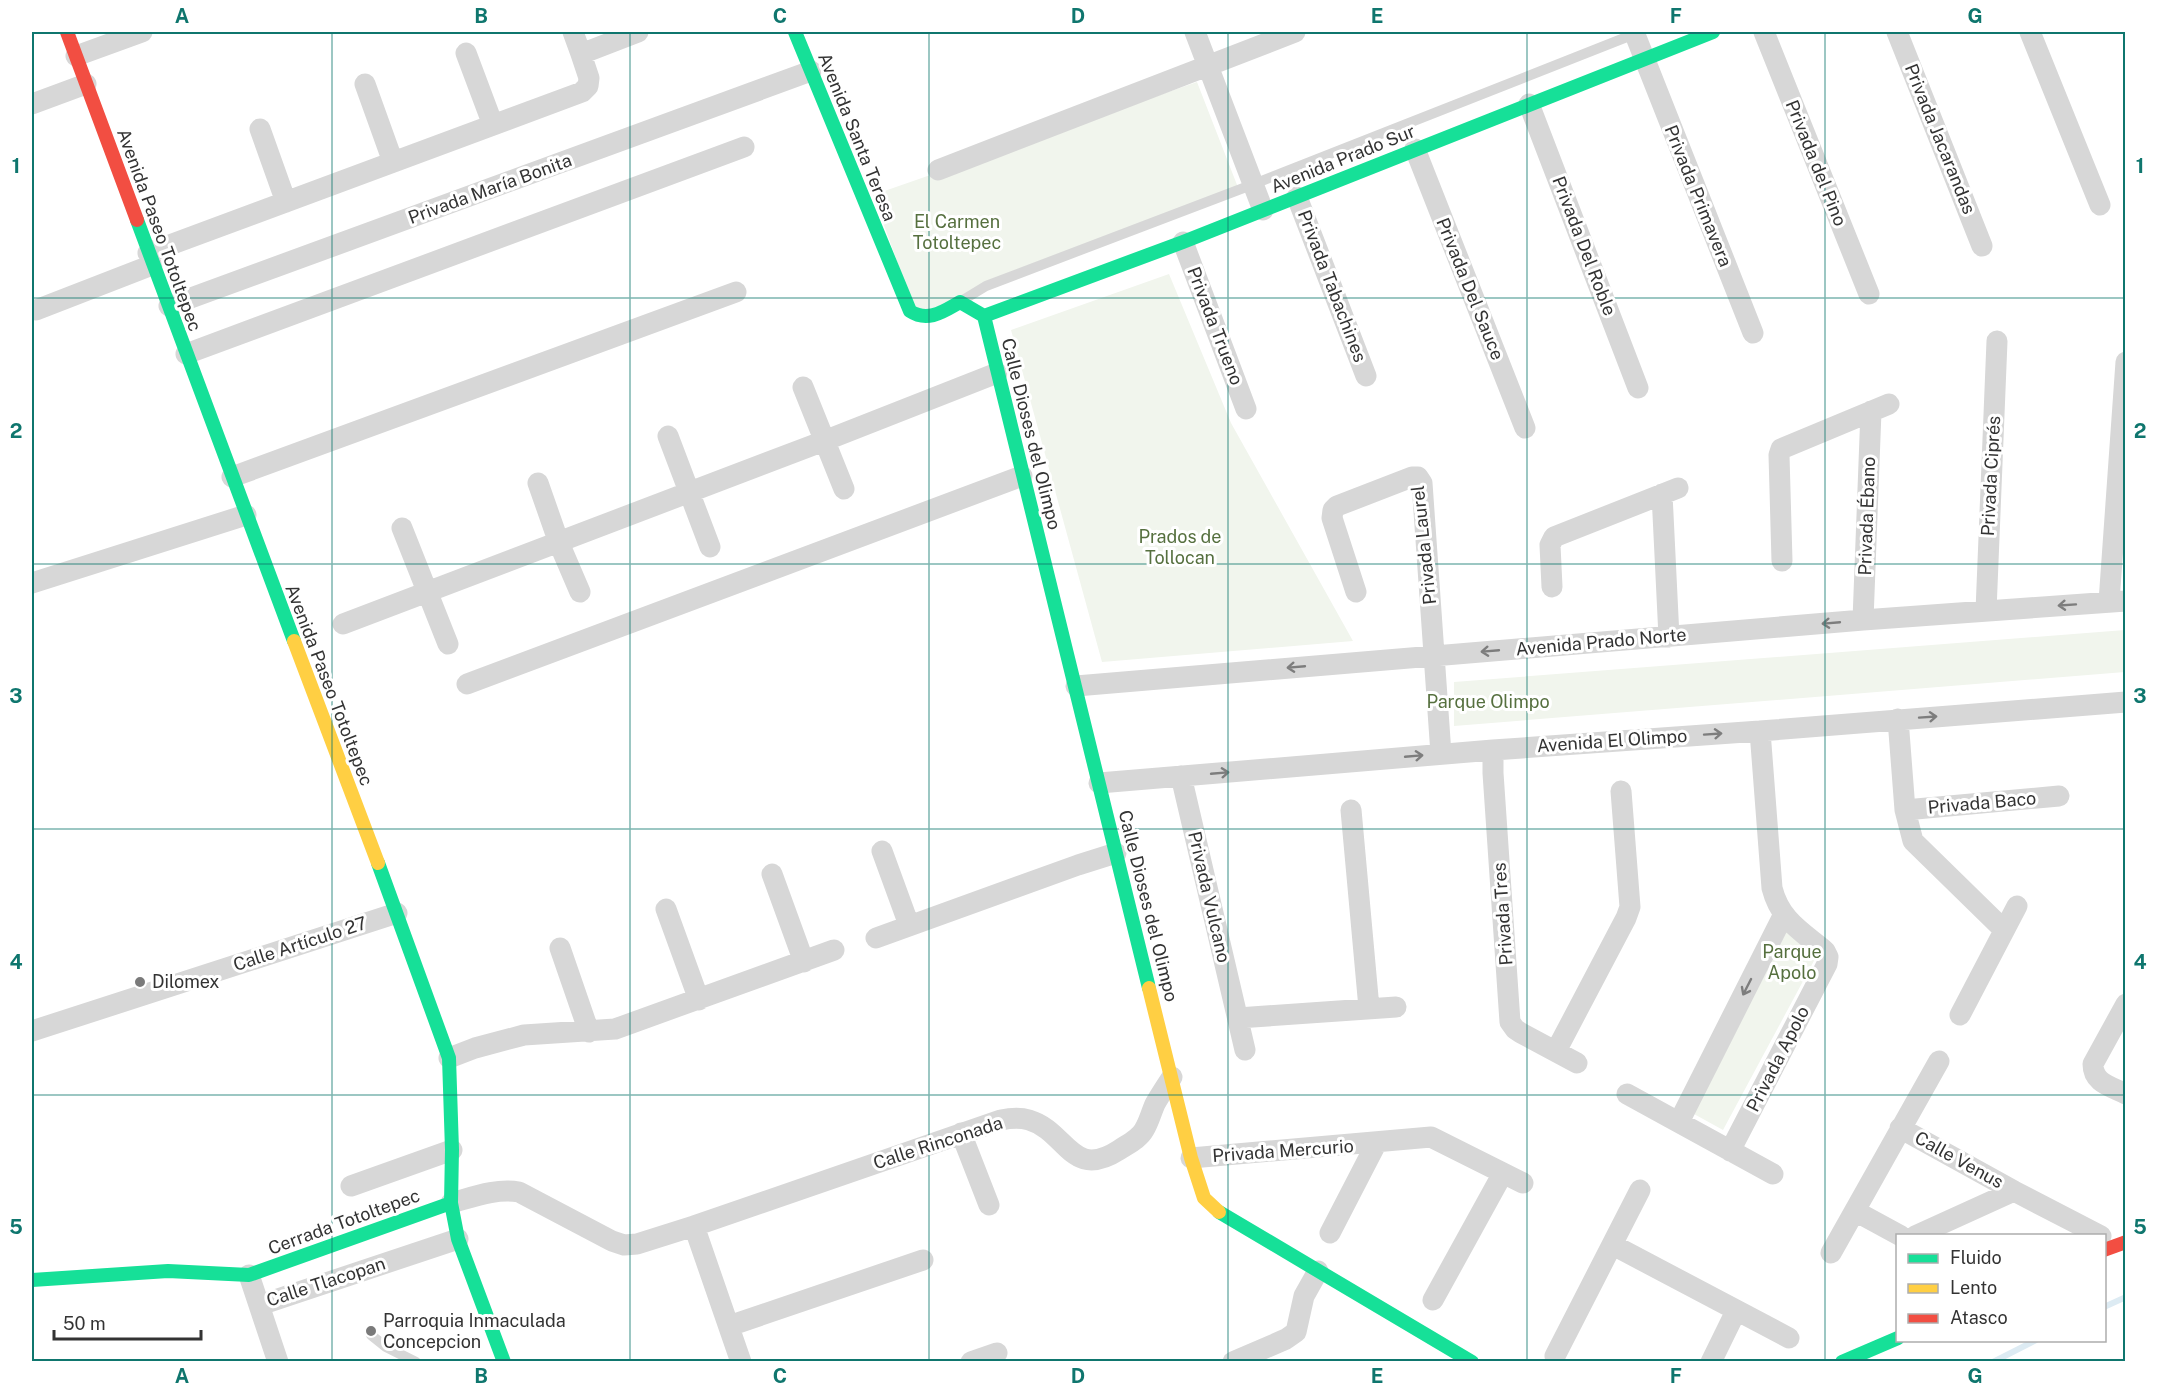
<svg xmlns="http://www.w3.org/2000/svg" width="2157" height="1393" font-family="'Public Sans',sans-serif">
<rect width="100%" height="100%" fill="#fff"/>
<!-- green -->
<path fill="#f1f5ed" d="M 1197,82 L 1239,190 L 917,316 L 873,195 Z
M 1169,274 L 1231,423 L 1353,641 L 1102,662 L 1011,330 Z
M 2125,630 L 2125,672 L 1454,726 L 1454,682 Z
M 1787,931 L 1816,957 L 1723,1130 L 1694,1114 Z"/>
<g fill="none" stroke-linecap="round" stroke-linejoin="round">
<!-- stream -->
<path stroke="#ddebf3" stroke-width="6" d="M 2104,1307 L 2126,1297
M 1993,1362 L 2036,1340"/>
<!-- lane -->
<path stroke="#d7d7d7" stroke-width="10" d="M 963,300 L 986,286 L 1254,184 L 1637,33
M 371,1335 L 386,1347 L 416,1362"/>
<!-- street -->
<path stroke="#d7d7d7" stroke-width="21" d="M 573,32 L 581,54
M 1195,32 L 1263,210
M 1634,32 L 1753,333
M 1764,32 L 1869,294
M 1897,32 L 1982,246
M 2030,32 L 2100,205
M 466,53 L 493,125
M 76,56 L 142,32
M 365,84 L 393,162
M 32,104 L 86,84
M 1529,104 L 1638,388
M 260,129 L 286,202
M 1415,149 L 1525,428
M 938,170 L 1295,32
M 1297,197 L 1366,376
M 1183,242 L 1246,409
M 148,253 L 582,92 L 588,86 L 589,78 L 581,54 L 638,32
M 169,306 L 811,71
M 36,310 L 152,265
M 186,354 L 744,147
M 803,387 L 844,489
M 668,436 L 710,547
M 232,477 L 736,292
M 538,483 L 559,543 L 580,592
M 1662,494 L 1669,637
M 402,528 L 448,644
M 1782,561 L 1779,455 L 1781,449 L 1889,404
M 32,583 L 246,515
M 1552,587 L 1550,545 L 1554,537 L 1678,488
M 1356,592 L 1332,518 L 1333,510 L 1337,506 L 1412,477 L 1418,477 L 1422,483 L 1441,754
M 2109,602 L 2126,362
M 1986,611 L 1997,341
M 1863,620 L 1871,411
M 343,624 L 824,441 L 997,373
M 467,684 L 1022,476
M 1076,686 L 1863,620 L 2126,601
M 1898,719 L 1905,810 L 1913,841 L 2004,930
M 1493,750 L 1493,773 L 1510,1022 L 1515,1029 L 1521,1033 L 1577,1063
M 1181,776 L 1245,1050
M 1099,783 L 1493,750 L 1760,731 L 2126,702
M 1351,810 L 1369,1008
M 1905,810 L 2059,796
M 882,851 L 909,925
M 772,874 L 804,962
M 666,909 L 699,1000
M 876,938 L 1078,865 L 1116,853
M 560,948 L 589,1032
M 2126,1004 L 2093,1064 C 2093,1083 2110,1086 2126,1094
M 1960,1015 L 2017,906
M 1238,1018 L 1396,1007
M 32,1031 L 397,913
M 1556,1051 L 1626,918 L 1630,907 L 1621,791
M 449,1058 L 475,1048 L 524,1035 L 615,1029 L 834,950
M 1627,1094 L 1773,1174
M 1679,1122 L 1783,916
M 1900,1128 L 2014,1191 L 2101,1236
M 961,1133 L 989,1205
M 1730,1151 L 1827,964 L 1828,957 L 1825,951 C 1801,931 1780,920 1772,888 L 1760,731
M 1191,1158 L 1431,1137 L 1523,1183
M 351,1186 L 452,1150
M 451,1203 C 473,1197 496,1188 519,1192 L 612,1241 L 624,1245 L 637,1244 L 694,1226 L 1001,1120 C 1011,1118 1019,1117 1029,1120 C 1067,1131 1071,1181 1119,1150 C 1128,1144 1139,1139 1144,1130 C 1149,1122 1151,1113 1155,1104 C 1160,1095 1166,1086 1172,1077
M 1855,1211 L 1901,1236
M 694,1226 L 741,1362
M 1330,1233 L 1376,1144
M 1915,1236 L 2014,1191
M 1613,1245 L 1789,1338
M 1831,1253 L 1939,1061
M 249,1275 L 278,1362
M 1433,1300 L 1503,1173
M 260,1305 L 458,1239
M 729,1326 L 923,1260
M 1555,1356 L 1640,1190
M 971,1362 L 997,1353
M 1233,1362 L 1286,1339 L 1296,1332 L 1304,1296 L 1318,1271
M 1711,1362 L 1736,1311"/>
<!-- fast -->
<path stroke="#16e098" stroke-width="14" d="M 795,32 L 910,311 C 928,323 944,311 960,302 L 984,316
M 137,220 L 294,641
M 984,316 L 1149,988
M 984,316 L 1183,242 L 1713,32
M 378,863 L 449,1058 L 452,1150 L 451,1203 L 458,1239 L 504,1362
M 1219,1212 L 1472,1362
M 32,1280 L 168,1271 L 249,1275 L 451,1203
M 1842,1362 L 1898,1338"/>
<!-- slow -->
<path stroke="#ffcf43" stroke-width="14" d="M 294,641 L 378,863
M 1149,988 L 1191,1158 L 1204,1198 L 1219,1212"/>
<!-- jam -->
<path stroke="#f24e42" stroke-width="14" d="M 67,32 L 137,220
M 2104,1250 L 2126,1242"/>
</g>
<!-- one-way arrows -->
<defs><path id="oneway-shaft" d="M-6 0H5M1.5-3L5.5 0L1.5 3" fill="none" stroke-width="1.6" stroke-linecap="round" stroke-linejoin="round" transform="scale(1.5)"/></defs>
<g stroke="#7d7d7d">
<use href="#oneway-shaft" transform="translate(2067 605) rotate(176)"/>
<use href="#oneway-shaft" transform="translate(1831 623) rotate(175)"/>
<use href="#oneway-shaft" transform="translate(1490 651) rotate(175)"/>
<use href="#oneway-shaft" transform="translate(1296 667) rotate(175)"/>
<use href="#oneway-shaft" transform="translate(1928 717) rotate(-4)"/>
<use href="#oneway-shaft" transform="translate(1713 734) rotate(-4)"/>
<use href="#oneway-shaft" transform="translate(1414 756) rotate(-5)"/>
<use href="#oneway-shaft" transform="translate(1220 773) rotate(-5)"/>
<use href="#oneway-shaft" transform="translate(1747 987) rotate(117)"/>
</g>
<!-- grid -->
<path fill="none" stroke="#0f766e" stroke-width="1.5" stroke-opacity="0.55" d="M 332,32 L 332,1362M 630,32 L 630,1362M 929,32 L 929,1362M 1228,32 L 1228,1362M 1527,32 L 1527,1362M 1825,32 L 1825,1362M 32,298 L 2126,298M 32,564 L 2126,564M 32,829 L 2126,829M 32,1095 L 2126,1095"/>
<!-- markers -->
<g fill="#7a7a7a" stroke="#fff" stroke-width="2">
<circle cx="140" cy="982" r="6"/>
<circle cx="371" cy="1331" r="6"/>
</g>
<g text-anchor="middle" stroke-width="6" stroke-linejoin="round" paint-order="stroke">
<!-- street labels -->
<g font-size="18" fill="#333" stroke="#fff">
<text transform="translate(857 137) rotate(68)" y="6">Avenida Santa Teresa</text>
<text transform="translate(1940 139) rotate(68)" y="6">Privada Jacarandas</text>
<text transform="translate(1343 159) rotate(-22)" y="6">Avenida Prado Sur</text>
<text transform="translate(1816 163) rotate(68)" y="6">Privada del Pino</text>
<text transform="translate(490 189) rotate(-20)" y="6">Privada María Bonita</text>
<text transform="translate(1698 196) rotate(68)" y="6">Privada Primavera</text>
<text transform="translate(159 230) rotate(70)" y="6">Avenida Paseo Totoltepec</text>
<text transform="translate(1584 246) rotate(69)" y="6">Privada Del Roble</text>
<text transform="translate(1332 286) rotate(69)" y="6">Privada Tabachines</text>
<text transform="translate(1470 289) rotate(68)" y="6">Privada Del Sauce</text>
<text transform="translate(1215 326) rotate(69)" y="6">Privada Trueno</text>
<text transform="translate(1031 434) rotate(76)" y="6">Calle Dioses del Olimpo</text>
<text transform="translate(1991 476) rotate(-87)" y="6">Privada Ciprés</text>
<text transform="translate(1867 516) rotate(-88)" y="6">Privada Ébano</text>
<text transform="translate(1424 545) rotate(-96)" y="6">Privada Laurel</text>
<text transform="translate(1601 642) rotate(-5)" y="6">Avenida Prado Norte</text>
<text transform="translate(329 685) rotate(69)" y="6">Avenida Paseo Totoltepec</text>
<text transform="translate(1612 741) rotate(-4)" y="6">Avenida El Olimpo</text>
<text transform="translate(1982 803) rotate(-5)" y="6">Privada Baco</text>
<text transform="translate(1209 897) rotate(77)" y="6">Privada Vulcano</text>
<text transform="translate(1148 906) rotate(76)" y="6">Calle Dioses del Olimpo</text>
<text transform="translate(1503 914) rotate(-94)" y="6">Privada Tres</text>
<text transform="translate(300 944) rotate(-18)" y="6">Calle Artículo 27</text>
<text transform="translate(1778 1059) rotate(-63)" y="6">Privada Apolo</text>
<text transform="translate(938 1143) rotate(-18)" y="6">Calle Rinconada</text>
<text transform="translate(1283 1151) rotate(-4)" y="6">Privada Mercurio</text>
<text transform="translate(1959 1160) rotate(29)" y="6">Calle Venus</text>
<text transform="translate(344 1222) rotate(-20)" y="6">Cerrada Totoltepec</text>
<text transform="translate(326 1282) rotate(-18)" y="6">Calle Tlacopan</text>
</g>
<!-- park labels -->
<g font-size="18" fill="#56703f" stroke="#fff">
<text x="957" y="228">El Carmen<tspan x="957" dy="21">Totoltepec</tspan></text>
<text x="1180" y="543">Prados de<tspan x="1180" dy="21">Tollocan</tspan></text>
<text x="1488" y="708">Parque Olimpo</text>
<text x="1792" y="958">Parque<tspan x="1792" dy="21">Apolo</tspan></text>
</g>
<!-- poi labels -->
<g font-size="18" fill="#333" stroke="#fff" text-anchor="start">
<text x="152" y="988">Dilomex</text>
<text x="383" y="1327">Parroquia Inmaculada<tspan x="383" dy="21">Concepcion</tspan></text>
</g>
</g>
<!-- border -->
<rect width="2157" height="1393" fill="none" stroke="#ffffff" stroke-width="66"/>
<!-- legend -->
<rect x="1896" y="1234" width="210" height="108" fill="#ffffff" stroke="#adadad" stroke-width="1.5"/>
<rect x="1908" y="1254" width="30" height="9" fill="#16e098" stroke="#adadad" stroke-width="1.5"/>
<text x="1950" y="1264" font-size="18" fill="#333333">Fluido</text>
<rect x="1908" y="1284" width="30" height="9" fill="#ffcf43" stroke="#adadad" stroke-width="1.5"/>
<text x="1950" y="1294" font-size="18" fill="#333333">Lento</text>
<rect x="1908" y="1314" width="30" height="9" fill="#f24e42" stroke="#adadad" stroke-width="1.5"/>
<text x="1950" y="1324" font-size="18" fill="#333333">Atasco</text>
<!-- scale -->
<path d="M54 1330v9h147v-9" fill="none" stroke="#333333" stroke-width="3"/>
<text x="63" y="1330" font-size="18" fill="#333333" stroke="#ffffff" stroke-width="4.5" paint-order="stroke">50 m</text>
<rect x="33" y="33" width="2091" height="1327" fill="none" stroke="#0f766e" stroke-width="2"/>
<g font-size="20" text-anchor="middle" font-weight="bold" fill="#0f766e">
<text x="182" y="23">A</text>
<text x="481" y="23">B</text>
<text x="780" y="23">C</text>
<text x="1078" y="23">D</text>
<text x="1377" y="23">E</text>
<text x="1676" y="23">F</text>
<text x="1975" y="23">G</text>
<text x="16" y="173">1</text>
<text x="2140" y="173">1</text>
<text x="16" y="438">2</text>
<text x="2140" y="438">2</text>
<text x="16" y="703">3</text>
<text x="2140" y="703">3</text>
<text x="16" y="969">4</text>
<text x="2140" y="969">4</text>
<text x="16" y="1234">5</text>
<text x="2140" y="1234">5</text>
<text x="182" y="1383">A</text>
<text x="481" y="1383">B</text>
<text x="780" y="1383">C</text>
<text x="1078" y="1383">D</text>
<text x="1377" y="1383">E</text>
<text x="1676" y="1383">F</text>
<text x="1975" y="1383">G</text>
</g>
</svg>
